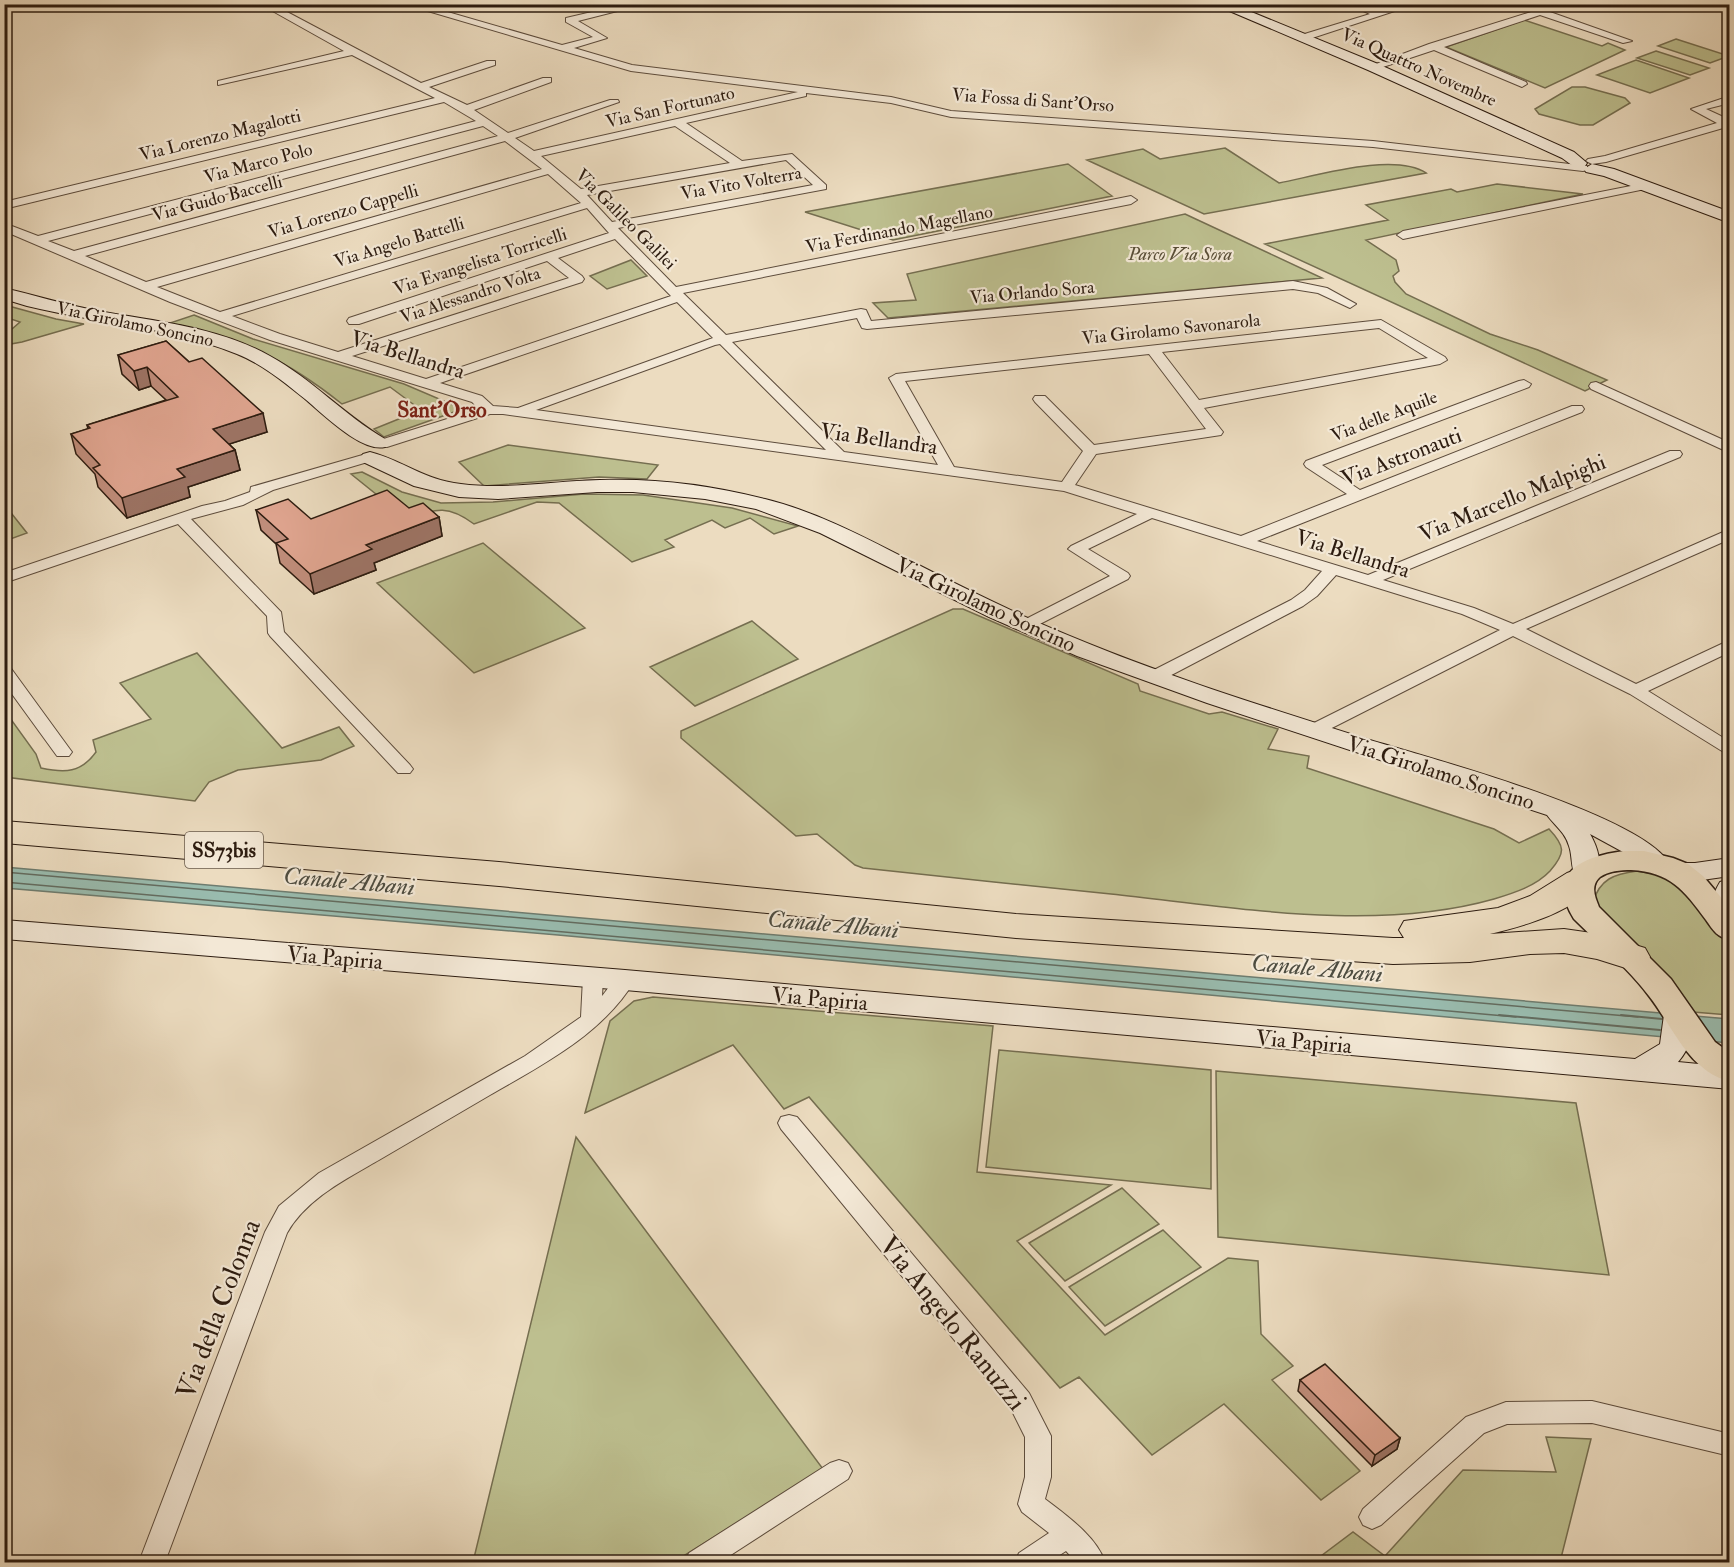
<svg xmlns="http://www.w3.org/2000/svg" width="1734" height="1567" font-family="'IM FELL Double Pica',serif">
<rect width="100%" height="100%" fill="#ecdcc0"/>
<filter id="stains"><feTurbulence type="fractalNoise" baseFrequency=".00333" numOctaves="4"/><feColorMatrix values="0 0 0 0 .2 0 0 0 0 .09 0 0 0 0 .02 0 0 0 .5 -.17"/></filter>
<radialGradient id="worn" r=".72"><stop offset=".6" stop-color="#630" stop-opacity="0"/><stop offset="1" stop-color="#630" stop-opacity=".3"/></radialGradient>
<!-- green -->
<path fill="#bdbf8f" stroke="#756e50" stroke-width="1.5" d="M 1524,20 L 1602,46 L 1608,43 L 1625,50 L 1545,88 L 1446,47 Z
M 1676,39 L 1729,56 L 1710,63 L 1658,46 Z
M 1656,51 L 1709,68 L 1690,75 L 1637,58 Z
M 1636,60 L 1689,78 L 1650,93 L 1597,75 Z
M 1572,87 L 1585,87 L 1625,98 L 1630,103 L 1593,125 L 1580,125 L 1539,114 L 1535,109 Z
M 1225,148 L 1279,183 C 1316,176 1394,152 1426,173 L 1204,214 L 1087,160 L 1143,149 L 1160,159 Z
M 1068,164 L 1112,196 L 893,240 L 805,212 Z
M 1497,184 L 1583,194 L 1366,240 L 1396,260 L 1399,271 L 1393,276 L 1395,282 L 1406,294 L 1490,334 L 1538,350 L 1607,380 L 1585,391 L 1265,244 L 1388,220 L 1366,205 L 1451,189 L 1457,192 Z
M 1185,214 L 1322,278 L 888,318 L 873,303 L 916,300 L 907,274 Z
M 631,260 L 647,276 L 607,289 L 590,276 Z
M 5,305 L 56,319 L 84,324 L 22,342 L 5,345 L 5,335 L 20,322 L 5,317 Z
M 194,315 L 253,339 L 404,384 L 458,407 L 454,412 L 384,437 L 374,429 L 421,410 L 390,387 L 342,404 C 287,360 239,337 170,323 Z
M 508,445 L 658,465 L 647,479 L 599,477 L 484,486 L 459,462 Z
M 362,472 L 402,492 L 441,503 L 493,502 L 584,494 L 643,495 L 732,508 L 798,526 L 774,534 L 750,518 L 725,528 L 712,520 L 665,540 L 674,547 L 632,562 L 559,503 L 537,502 L 474,524 C 447,504 436,509 407,519 L 351,474 Z
M 5,509 L 8,509 L 27,533 L 5,541 Z
M 483,543 L 585,628 L 474,673 L 377,583 Z
M 953,609 L 963,609 L 1138,684 L 1140,691 L 1209,714 L 1222,712 L 1278,729 L 1268,749 L 1309,756 L 1307,768 L 1494,829 L 1519,843 L 1549,829 C 1565,846 1566,853 1550,871 C 1536,886 1514,893 1494,899 C 1374,933 1234,907 1111,894 C 1028,886 946,877 863,868 L 855,865 L 817,834 L 796,836 L 681,738 L 681,731 Z
M 752,621 L 798,659 L 695,706 L 650,667 Z
M 197,653 L 282,748 L 339,727 L 354,746 L 321,760 L 238,770 L 209,782 L 195,801 L 5,777 L 5,711 L 36,754 L 41,768 C 65,773 81,773 96,752 L 93,740 L 151,719 L 120,683 Z
M 1637,871 L 1656,874 L 1674,880 L 1729,941 L 1729,1015 L 1693,1012 L 1593,902 C 1600,879 1614,874 1637,871 Z
M 653,997 L 993,1026 L 977,1172 L 1111,1185 L 1017,1241 L 1105,1335 L 1228,1258 L 1258,1261 L 1261,1334 L 1293,1366 L 1272,1380 L 1360,1471 L 1321,1500 L 1224,1404 L 1152,1455 L 1079,1377 L 1060,1388 L 809,1097 L 784,1109 L 733,1045 L 585,1113 L 610,1021 L 634,1001 Z
M 999,1050 L 1211,1070 L 1211,1189 L 986,1167 Z
M 1216,1071 L 1576,1103 L 1609,1275 L 1218,1237 Z
M 576,1137 L 823,1469 L 674,1562 L 473,1562 Z
M 1122,1188 L 1159,1224 L 1065,1281 L 1029,1243 Z
M 1163,1230 L 1201,1267 L 1105,1326 L 1069,1287 Z
M 1546,1437 L 1591,1439 L 1560,1562 L 1313,1562 L 1353,1532 L 1385,1556 L 1463,1470 L 1556,1472 Z"/>
<!-- water -->
<path fill="#99bcaf" stroke="#6e7c6f" stroke-width="1.5" d="M 4,867 L 1729,1019 L 1729,1043 L 558,935 L 5,888 Z"/>
<g fill="none" stroke-linecap="round" stroke-linejoin="round">
<!-- shore-far1 -->
<path stroke="#636c60" stroke-width="1.5" d="M 4,872 L 1638,1017
M 4,882 L 1516,1017"/>
<!-- shore -->
<path stroke="#636c60" stroke-width="2" d="M 1499,1015 L 1660,1030
M 1621,1015 L 1662,1019"/>
<defs>
<path id="street" d="M 260,4 L 272,4 L 421,83 L 487,61 L 495,61 L 495,65 L 429,87 L 467,105 L 543,78 L 551,78 L 551,82 L 474,110 L 508,133 L 610,100 L 618,100 L 619,102 L 515,138 L 534,151 L 798,92 L 631,71 L 404,4 L 420,4 L 562,45 L 593,37 L 566,22 L 566,18 L 626,4 L 645,4 L 578,21 L 607,38 L 574,48 L 632,65 L 891,97 L 951,111 L 1373,141 L 1587,166 L 1587,170 L 1583,171 L 1373,147 L 951,117 L 891,103 L 806,93 L 806,96 L 686,123 L 742,161 L 792,154 L 826,185 L 826,189 L 618,228 L 676,287 L 1131,196 L 1137,200 L 1131,204 L 683,293 L 726,335 L 861,309 L 866,310 L 871,321 L 1293,281 L 1327,288 L 1356,304 L 1350,308 L 1318,293 L 1293,289 L 867,329 L 862,328 L 857,318 L 732,342 L 844,452 L 938,465 L 889,378 L 896,374 L 1381,320 L 1445,357 L 1447,360 L 1440,364 L 1204,408 L 1223,432 L 1221,435 L 1096,454 L 1075,485 L 1241,536 L 1347,494 L 1306,467 L 1304,464 L 1306,461 L 1519,381 L 1524,380 L 1531,384 L 1529,387 L 1322,465 L 1360,490 L 1572,406 L 1582,406 L 1584,409 L 1582,412 L 1257,541 L 1368,575 L 1670,451 L 1680,451 L 1682,454 L 1680,457 L 1383,580 L 1474,608 L 1513,624 L 1730,529 L 1730,539 L 1526,629 L 1636,684 L 1730,640 L 1730,652 L 1648,691 L 1730,742 L 1730,756 L 1630,694 L 1513,636 L 1320,734 L 1308,734 L 1305,730 L 1308,726 L 1500,630 L 1462,614 L 1336,575 L 1317,596 L 1303,606 L 1160,681 L 1148,681 L 1146,677 L 1148,673 L 1291,600 L 1305,590 L 1322,571 L 1152,518 L 1088,549 L 1128,573 L 1130,576 L 1128,579 L 1032,628 L 1020,628 L 1018,625 L 1020,622 L 1110,576 L 1068,549 L 1071,546 L 1137,514 L 1064,491 L 503,414 L 490,414 L 387,447 L 377,447 L 375,444 L 377,441 L 479,409 L 472,402 L 270,340 L 170,302 L 4,231 L 4,223 L 38,236 L 476,121 L 444,102 L 4,209 L 4,202 L 435,98 L 352,55 L 218,85 L 218,81 L 344,51 ZM 483,126 L 498,136 L 74,251 L 48,241 ZM 675,126 L 730,163 L 581,189 L 541,156 ZM 505,141 L 542,169 L 146,282 L 85,256 ZM 786,160 L 813,185 L 612,222 L 587,195 ZM 548,174 L 581,203 L 220,312 L 157,287 ZM 587,208 L 609,233 L 349,318 L 347,321 L 349,324 L 359,324 L 547,261 L 569,278 L 338,352 L 280,334 L 232,316 ZM 615,239 L 671,296 L 426,379 L 352,356 L 582,282 L 584,279 L 582,276 L 558,258 ZM 677,302 L 713,338 L 518,408 L 493,406 L 482,396 L 440,383 ZM 1379,328 L 1428,358 L 1199,400 L 1162,352 ZM 720,344 L 826,450 L 536,410 L 715,345 ZM 1149,354 L 1206,429 L 1094,445 L 1045,396 L 1035,396 L 1033,399 L 1035,402 L 1083,451 L 1062,482 L 954,467 L 905,381 Z
M 1348,4 L 1363,4 L 1380,11 L 1400,4 L 1416,4 L 1306,40 L 1298,40 L 1298,36 L 1370,14 Z
M 1514,4 C 1523,4 1529,6 1538,8 C 1544,8 1559,4 1567,4 L 1550,12 L 1632,41 L 1623,43 L 1540,15 L 1444,47 L 1526,82 L 1527,84 L 1522,87 L 1434,50 L 1377,69 L 1368,67 L 1429,44 L 1531,12 Z
M 1730,96 L 1730,103 L 1706,109 L 1730,120 L 1730,126 L 1606,162 L 1592,164 L 1586,161 L 1588,159 L 1605,156 L 1717,123 L 1691,109 Z
M 1646,183 L 1650,184 L 1650,188 L 1403,239 L 1397,235 L 1403,231 Z
M 1596,382 L 1730,443 L 1730,453 L 1591,389 L 1589,386 L 1591,383 Z
M 366,454 L 371,455 L 373,458 L 371,461 L 273,490 L 243,505 L 191,519 L 281,612 L 284,632 L 410,765 L 413,769 L 410,773 L 398,773 L 270,636 L 268,633 L 267,616 L 178,524 L 4,583 L 4,573 L 202,506 L 225,501 L 250,492 L 251,487 Z
M 4,666 L 10,667 L 69,748 L 72,752 L 69,756 L 57,756 L 4,683 Z
M 593,971 L 600,973 L 603,978 L 602,996 C 612,985 615,970 632,975 L 635,980 C 603,1034 542,1065 490,1095 C 453,1117 416,1138 379,1160 C 346,1179 306,1199 287,1233 L 165,1562 L 139,1562 L 265,1232 L 279,1206 L 319,1173 L 525,1056 L 581,1017 L 583,978 L 586,973 Z
M 789,1115 L 797,1117 L 1029,1393 L 1051,1436 L 1051,1477 L 1045,1499 C 1067,1516 1096,1536 1105,1562 L 1076,1562 L 1066,1551 L 1049,1562 L 1015,1562 L 1019,1553 L 1049,1533 L 1022,1512 L 1018,1504 L 1025,1477 L 1025,1437 L 1011,1409 L 781,1129 L 778,1123 L 781,1117 Z
M 1592,1401 L 1730,1434 L 1730,1456 L 1592,1423 L 1507,1424 L 1484,1433 L 1381,1525 L 1372,1529 L 1363,1525 L 1359,1517 L 1363,1509 L 1466,1417 L 1506,1402 Z
M 839,1460 L 848,1463 L 852,1471 L 848,1479 L 720,1562 L 685,1562 L 689,1553 L 830,1463 Z"/>
<path id="secondary" d="M 1213,4 L 1232,4 L 1378,64 L 1574,152 L 1587,163 L 1585,166 L 1573,166 L 1562,158 L 1368,70 Z
M 1592,164 L 1614,169 L 1730,212 L 1730,223 L 1604,176 L 1586,172 L 1584,169 Z
M 4,288 C 34,295 63,304 93,310 C 152,321 217,326 270,356 C 312,379 344,415 385,439 L 388,443 L 385,447 C 362,453 323,414 305,399 C 284,382 262,364 237,354 C 171,327 96,323 27,306 L 4,299 Z
M 370,452 C 402,460 424,480 461,484 C 507,490 553,481 600,480 C 655,478 711,485 765,499 C 814,511 860,535 905,558 C 946,579 988,600 1030,619 C 1140,668 1255,704 1370,740 C 1430,758 1639,814 1669,863 L 1695,863 L 1730,858 L 1730,876 L 1695,881 L 1666,876 L 1662,870 L 1656,872 L 1647,869 L 1623,852 L 1590,834 C 1597,846 1604,865 1595,878 L 1586,881 L 1577,878 C 1570,869 1573,857 1569,846 C 1565,832 1555,826 1547,815 L 1207,703 L 1077,656 L 989,617 L 820,533 L 756,509 L 705,499 L 633,492 L 597,492 L 498,499 L 459,497 L 414,486 L 363,462 L 360,458 L 363,454 Z
M 1730,879 L 1730,936 L 1717,934 C 1708,919 1711,896 1720,882 Z
M 4,920 L 625,970 L 1635,1059 L 1660,1044 L 1664,1015 L 1669,1008 L 1679,1005 L 1689,1008 C 1699,1024 1690,1049 1678,1062 L 1730,1067 L 1730,1089 L 625,990 L 4,939 Z"/>
<path id="primary" d="M 1625,851 L 1644,851 L 1673,858 L 1688,864 L 1703,876 L 1730,908 L 1730,940 C 1717,937 1713,930 1706,920 C 1684,890 1670,872 1631,870 C 1621,870 1608,871 1600,877 C 1590,886 1595,897 1599,907 L 1671,979 L 1715,1042 L 1730,1053 L 1730,1082 C 1687,1069 1674,1028 1649,996 C 1628,968 1599,944 1574,919 C 1545,872 1583,856 1625,851 Z"/>
<path id="highway" d="M 4,821 L 499,862 L 1016,914 L 1393,938 L 1404,938 L 1399,930 L 1404,921 L 1498,908 L 1530,896 L 1567,873 L 1579,869 L 1591,873 L 1596,881 C 1577,912 1523,926 1490,934 L 1564,929 L 1599,934 L 1645,948 L 1650,957 L 1645,966 L 1632,970 L 1597,959 L 1564,953 L 1530,954 L 1470,962 L 1393,964 L 1016,938 L 499,886 L 4,843 Z"/>
</defs>
<!-- street casing -->
<use href="#street" stroke="#5d4c3c" stroke-width="2"/>
<!-- secondary casing -->
<use href="#secondary" stroke="#2d1c10" stroke-width="2"/>
<!-- primary casing -->
<use href="#primary" stroke="#2d1c10" stroke-width="3"/>
<!-- highway casing -->
<use href="#highway" stroke="#2d1c10" stroke-width="2"/>
<!-- street -->
<use href="#street" fill="#f3e8d6" fill-rule="evenodd"/>
<!-- secondary -->
<use href="#secondary" fill="#f3e8d6" fill-rule="evenodd"/>
<!-- primary -->
<use href="#primary" fill="#ecdcc0" fill-rule="evenodd"/>
<!-- highway -->
<use href="#highway" fill="#ecdcc0" fill-rule="evenodd"/>
</g>
<!-- wall -->
<path fill="#c18e7c" stroke="#2d1c10" stroke-width="1.5" d="M 166,341 L 267,432 L 229,444 L 235,450 L 240,470 L 188,487 L 190,497 L 127,518 L 98,487 L 95,474 L 76,454 L 71,434 L 88,429 L 87,425 L 166,400 L 151,386 L 139,390 L 122,374 L 118,355 Z
M 409,508 L 439,517 L 442,536 L 374,563 L 376,570 L 314,594 L 280,563 L 276,544 L 261,530 L 256,510 L 311,519 Z
M 1300,1380 L 1400,1438 L 1397,1449 L 1372,1466 L 1298,1391 Z"/>
<!-- shaded-wall -->
<path fill="#9d7465" stroke="#2d1c10" stroke-width="1.5" d="M 147,367 L 151,386 L 139,390 L 134,371 Z
M 263,413 L 267,432 L 217,448 L 213,429 Z
M 235,450 L 240,470 L 188,487 L 190,497 L 127,518 L 122,498 L 177,469 Z
M 439,517 L 442,536 L 374,563 L 376,570 L 314,594 L 310,574 L 366,545 Z
M 1400,1438 L 1397,1449 L 1372,1466 L 1375,1455 Z"/>
<!-- building -->
<path fill="#e0a590" stroke="#2d1c10" stroke-width="1.5" d="M 166,341 L 189,362 L 202,358 L 263,413 L 213,429 L 235,450 L 177,469 L 185,477 L 122,498 L 93,468 L 100,465 L 71,434 L 90,428 L 87,425 L 178,397 L 147,367 L 134,371 L 118,355 Z
M 387,490 L 409,508 L 423,503 L 439,517 L 366,545 L 372,549 L 310,574 L 276,543 L 288,539 L 256,510 L 288,499 L 311,519 Z
M 1325,1364 L 1400,1438 L 1375,1455 L 1300,1380 Z"/>
<g text-anchor="middle" stroke-width="4.5" stroke-linejoin="round" paint-order="stroke">
<!-- far-street labels -->
<g font-size="18" fill="#2d1c10" stroke="#f3e8d6">
<text transform="translate(1419 67) rotate(24)" y="6">Via Quattro Novembre</text>
<text transform="translate(1033 100) rotate(4)" y="6">Via Fossa di Sant'Orso</text>
<text transform="translate(670 107) rotate(-13)" y="6">Via San Fortunato</text>
<text transform="translate(220 135) rotate(-14)" y="6">Via Lorenzo Magalotti</text>
<text transform="translate(258 163) rotate(-15)" y="6">Via Marco Polo</text>
<text transform="translate(741 183) rotate(-10)" y="6">Via Vito Volterra</text>
<text transform="translate(217 198) rotate(-15)" y="6">Via Guido Baccelli</text>
<text transform="translate(343 211) rotate(-16)" y="6">Via Lorenzo Cappelli</text>
<text transform="translate(626 219) rotate(45)" y="6">Via Galileo Galilei</text>
<text transform="translate(899 229) rotate(-11)" y="6">Via Ferdinando Magellano</text>
<text transform="translate(399 242) rotate(-17)" y="6">Via Angelo Battelli</text>
<text transform="translate(480 261) rotate(-18)" y="6">Via Evangelista Torricelli</text>
<text transform="translate(1032 292) rotate(-5)" y="6">Via Orlando Sora</text>
<text transform="translate(470 295) rotate(-18)" y="6">Via Alessandro Volta</text>
<text transform="translate(135 324) rotate(12)" y="6">Via Girolamo Soncino</text>
<text transform="translate(1171 329) rotate(-6)" y="6">Via Girolamo Savonarola</text>
<text transform="translate(1384 416) rotate(-21)" y="6">Via delle Aquile</text>
</g>
<!-- far-park labels -->
<g font-size="18" font-style="italic" fill="#584d36" stroke="#f3e8d6">
<text x="1180" y="260">Parco Via Sora</text>
</g>
<!-- shield labels -->
<rect fill="#f3e8d6" stroke="#68594b" stroke-width="1.5" x="185" y="832" width="78" height="36" rx="4.5"/>
<g font-size="21" font-weight="bold" fill="#2d1c10">
<text x="224" y="857">SS73bis</text>
</g>
<!-- street labels -->
<g font-size="22" fill="#2d1c10" stroke="#f3e8d6">
<text transform="translate(408 354) rotate(17)" y="8">Via Bellandra</text>
<text transform="translate(879 438) rotate(8)" y="8">Via Bellandra</text>
<text transform="translate(1401 456) rotate(-21)" y="8">Via Astronauti</text>
<text transform="translate(1512 497) rotate(-22)" y="8">Via Marcello Malpighi</text>
<text transform="translate(1353 553) rotate(17)" y="8">Via Bellandra</text>
<text transform="translate(986 604) rotate(25)" y="8">Via Girolamo Soncino</text>
<text transform="translate(1441 772) rotate(18)" y="8">Via Girolamo Soncino</text>
<text transform="translate(335 957) rotate(5)" y="8">Via Papiria</text>
<text transform="translate(820 998) rotate(5)" y="8">Via Papiria</text>
<text transform="translate(1304 1041) rotate(5)" y="8">Via Papiria</text>
</g>
<!-- far-quarter labels -->
<g font-size="22" font-weight="bold" fill="#7a1f14" stroke="#f3e8d6">
<text x="442" y="417">Sant'Orso</text>
</g>
<!-- water labels -->
<g font-size="24" font-style="italic" fill="#4d4c40" stroke="#f3e8d6">
<text transform="translate(349 881) rotate(5)" y="8">Canale Albani</text>
<text transform="translate(833 924) rotate(5)" y="8">Canale Albani</text>
<text transform="translate(1317 968) rotate(5)" y="8">Canale Albani</text>
</g>
<!-- near-street labels -->
<g font-size="27" fill="#2d1c10" stroke="#f3e8d6">
<text transform="translate(218 1309) rotate(-69)" y="9">Via della Colonna</text>
<text transform="translate(953 1323) rotate(51)" y="9">Via Angelo Ranuzzi</text>
</g>
</g>
<!-- margin -->
<rect width="1734" height="1567" fill="none" stroke="#ecdcc0" stroke-width="24"/>
<rect x="6" y="6" width="1722" height="1555" fill="none" stroke="#2d1c10" stroke-width="3"/>
<rect x="12" y="12" width="1710" height="1543" fill="none" stroke="#2d1c10" stroke-width="1.5"/>
<rect width="100%" height="100%" filter="url(#stains)"/>
<rect width="100%" height="100%" fill="url(#worn)"/>
</svg>
